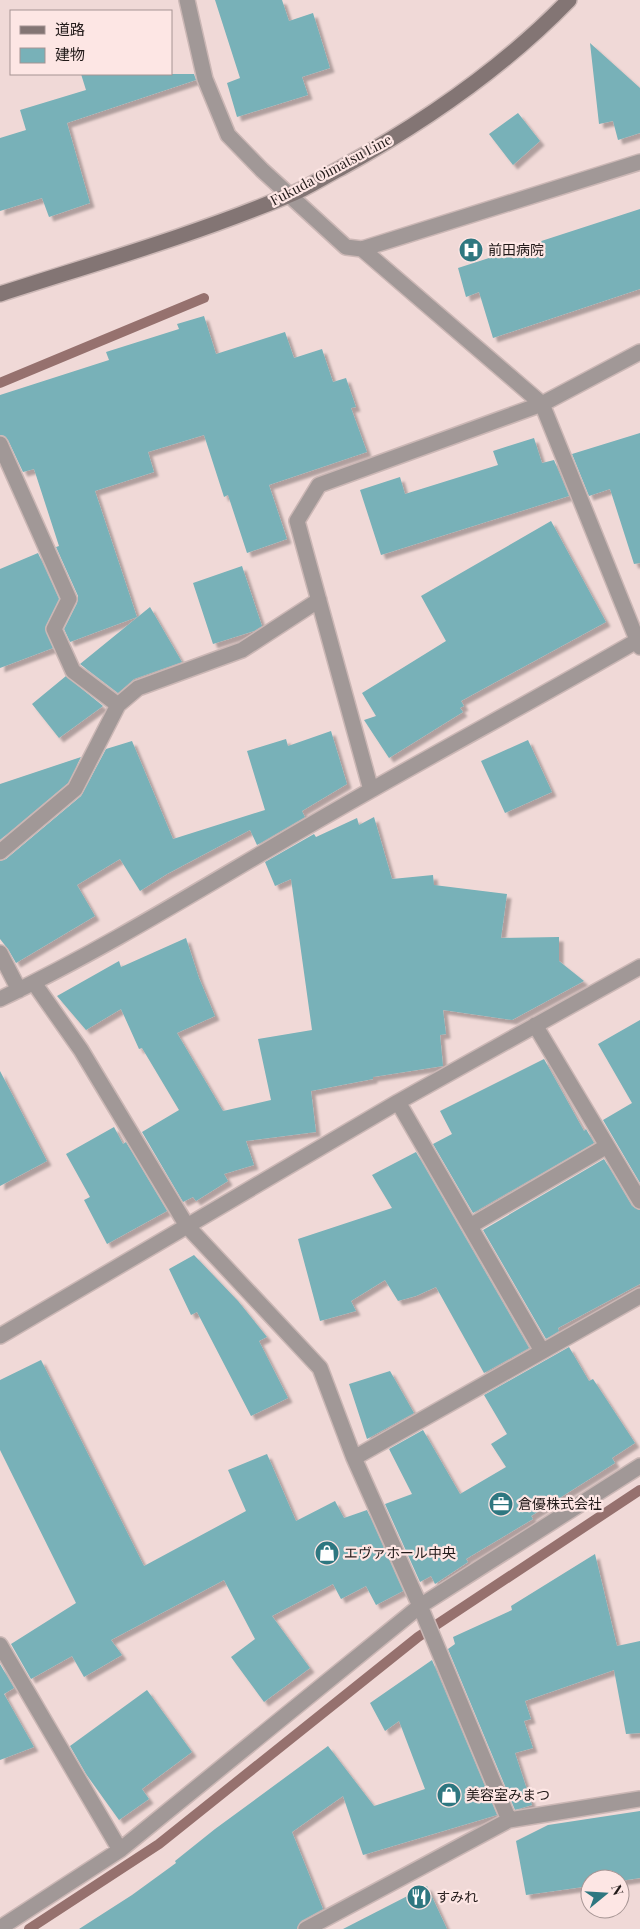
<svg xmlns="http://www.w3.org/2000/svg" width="640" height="1929" font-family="'Playfair Display','Noto Sans JP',serif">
<defs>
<filter id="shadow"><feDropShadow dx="4.5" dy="4.5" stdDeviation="1" flood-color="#0004"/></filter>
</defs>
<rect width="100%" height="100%" fill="#f0d9d7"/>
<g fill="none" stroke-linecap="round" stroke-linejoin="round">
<!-- stream -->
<path stroke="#96716e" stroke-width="10" d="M 0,383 L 204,298
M 29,1929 L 159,1844 L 418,1637 L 640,1490"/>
</g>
<!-- building -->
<path fill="#78b1b8" filter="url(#shadow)" d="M 215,0 L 282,0 L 289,21 L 313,13 L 330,68 L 302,77 L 308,95 L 237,117 L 227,83 L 240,78 Z
M 590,43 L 640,88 L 640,133 L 618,140 L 613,121 L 599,124 Z
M 81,74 L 194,74 L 196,80 L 67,123 L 90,203 L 49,217 L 42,198 L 0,211 L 0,138 L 26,130 L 20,110 L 86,90 Z
M 518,113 L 540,141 L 513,165 L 489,134 Z
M 640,209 L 640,289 L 493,338 L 479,292 L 466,297 L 458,268 Z
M 204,316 L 216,354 L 285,332 L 294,358 L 322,349 L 333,382 L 346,378 L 356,407 L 351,408 L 367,452 L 269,485 L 287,539 L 247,553 L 228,495 L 224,497 L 204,435 L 148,452 L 154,472 L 95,491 L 137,617 L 70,642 L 64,629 L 77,603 L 78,596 L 56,547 L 59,546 L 34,469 L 23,472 L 8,440 L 5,436 L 0,435 L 0,395 L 109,360 L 106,352 L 179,329 L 177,324 Z
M 640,433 L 640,563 L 634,564 L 610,489 L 589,496 L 572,454 Z
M 534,438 L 542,463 L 554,460 L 569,496 L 381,555 L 360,490 L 400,477 L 405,494 L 498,465 L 493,451 Z
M 551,521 L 606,622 L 461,701 L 464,706 L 460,708 L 463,712 L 389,758 L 364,720 L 376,716 L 362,693 L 446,641 L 421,596 Z
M 38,553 L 59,599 L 45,628 L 53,648 L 0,668 L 0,569 Z
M 242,566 L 262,626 L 254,631 L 213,644 L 193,583 Z
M 150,607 L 182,662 L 134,679 L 118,693 L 80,664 Z
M 66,676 L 103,706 L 59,738 L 32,704 Z
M 331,731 L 347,784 L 302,811 L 305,817 L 257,845 L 250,830 L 167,874 L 140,891 L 120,859 L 77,885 L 95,916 L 16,963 L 8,949 L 0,939 L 0,861 L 6,859 L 81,796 L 106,749 L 132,741 L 173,839 L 265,810 L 247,751 L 286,739 L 288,746 Z
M 528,740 L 552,792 L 505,813 L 481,761 Z
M 81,757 L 68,783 L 0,840 L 0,784 Z
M 374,817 L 392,879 L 433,875 L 434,885 L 507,894 L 501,938 L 559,937 L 559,961 L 584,981 L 512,1020 L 443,1010 L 446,1034 L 440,1035 L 443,1066 L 373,1077 L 373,1079 L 311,1091 L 316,1132 L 246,1141 L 254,1165 L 224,1174 L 228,1181 L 196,1201 L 193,1197 L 183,1202 L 142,1132 L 179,1110 L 142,1048 L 139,1049 L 121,1009 L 86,1030 L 57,996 L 119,961 L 121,967 L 186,938 L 199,978 L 215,1016 L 177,1033 L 223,1111 L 271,1100 L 258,1039 L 312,1030 L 291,879 L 275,886 L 265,862 L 314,834 L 316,837 L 357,818 L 359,825 Z
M 640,1020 L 640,1183 L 603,1120 L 632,1103 L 598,1044 Z
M 544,1059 L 584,1131 L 586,1129 L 594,1143 L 473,1213 L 433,1144 L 452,1134 L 440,1111 Z
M 0,1071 L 47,1161 L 0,1186 Z
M 114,1127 L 123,1144 L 126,1142 L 167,1211 L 107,1244 L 84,1200 L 90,1197 L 66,1154 Z
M 416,1152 L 529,1348 L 484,1373 L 436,1287 L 416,1296 L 398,1301 L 385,1280 L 351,1301 L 356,1311 L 320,1321 L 298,1239 L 392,1208 L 372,1175 Z
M 604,1159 L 632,1206 L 640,1210 L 640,1284 L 558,1328 L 559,1331 L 546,1339 L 483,1230 Z
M 194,1255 L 238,1301 L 267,1337 L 259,1341 L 288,1398 L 251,1416 L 197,1312 L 191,1315 L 169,1269 Z
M 569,1347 L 589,1381 L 593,1379 L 635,1443 L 612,1458 L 615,1463 L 531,1516 L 533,1519 L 466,1559 L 468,1562 L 435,1584 L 431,1576 L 420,1582 L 385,1504 L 412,1494 L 389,1449 L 423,1430 L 460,1494 L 506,1467 L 491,1444 L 507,1434 L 484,1395 Z
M 41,1360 L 144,1566 L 246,1511 L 228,1470 L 267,1454 L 296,1521 L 335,1501 L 344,1518 L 367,1510 L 403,1591 L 376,1605 L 366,1586 L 341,1599 L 333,1584 L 272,1616 L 310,1668 L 264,1702 L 231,1657 L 255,1639 L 224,1580 L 111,1640 L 122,1655 L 84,1677 L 72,1656 L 31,1679 L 11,1644 L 76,1603 L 0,1450 L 0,1380 Z
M 390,1371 L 414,1413 L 367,1439 L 349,1384 Z
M 595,1554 L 617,1646 L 640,1641 L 640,1733 L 626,1734 L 614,1670 L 525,1701 L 531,1719 L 524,1721 L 533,1748 L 515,1753 L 532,1805 L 515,1810 L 448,1649 L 455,1644 L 453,1637 L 512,1610 L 511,1606 Z
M 432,1660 L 497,1815 L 363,1855 L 343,1796 L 292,1832 L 323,1909 L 301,1921 L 297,1929 L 79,1929 L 132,1895 L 176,1863 L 175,1861 L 215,1829 L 328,1746 L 374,1806 L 425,1789 L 399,1721 L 385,1731 L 370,1703 Z
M 0,1664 L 14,1688 L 4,1694 L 34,1747 L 0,1760 Z
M 147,1690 L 192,1752 L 142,1789 L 149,1799 L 119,1820 L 86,1774 L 70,1746 Z
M 640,1811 L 640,1878 L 620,1881 L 620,1879 L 590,1879 L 590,1886 L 526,1895 L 516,1841 L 548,1825 Z
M 427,1886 L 447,1929 L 343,1929 Z"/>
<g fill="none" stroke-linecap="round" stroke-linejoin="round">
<defs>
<path id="street" d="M 187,0 L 205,79 L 228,135 L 262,170 L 346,247 L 362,249 L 640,162
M 362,249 L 542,404 L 640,647
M 0,444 L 69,599 L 54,629 L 73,671 L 118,705
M 371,790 L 297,521 L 319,485 L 542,404 L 640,352
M 0,852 L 75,789 L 118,705 L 138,688 L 242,650 L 319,600
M 0,953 L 19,990
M 34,983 L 81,1050 L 187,1226 L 320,1368 L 354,1458 L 420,1606 L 509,1820
M 0,999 C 107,948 208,884 310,825 C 420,761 531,702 640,639
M 535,1025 L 640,1201
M 398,1102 L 542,1351
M 470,1226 L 607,1146
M 0,1336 L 398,1102 L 640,967
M 354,1458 L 640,1296
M 0,1645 L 120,1850
M 0,1928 L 120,1850 L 420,1606 L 640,1466
M 306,1929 L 509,1820 L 640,1799"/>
<path id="secondary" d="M 0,294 C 96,263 194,235 287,196 C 306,189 323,177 341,168 C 423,123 503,68 569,0"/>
</defs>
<!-- street casing -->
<use href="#street" stroke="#cbb7b5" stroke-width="18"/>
<!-- secondary casing -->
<use href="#secondary" stroke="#cbb7b5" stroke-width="18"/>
<!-- street -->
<use href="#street" stroke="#a19897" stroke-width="15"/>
<!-- secondary -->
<use href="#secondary" stroke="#837574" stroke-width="15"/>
</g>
<!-- icons -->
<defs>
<symbol id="hospital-disc" viewBox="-11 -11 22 22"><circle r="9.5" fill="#2e7780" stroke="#fde6e4"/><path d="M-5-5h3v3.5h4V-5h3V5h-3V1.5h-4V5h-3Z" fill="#fff"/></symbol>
<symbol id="office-disc" viewBox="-11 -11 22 22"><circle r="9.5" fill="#2e7780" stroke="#fde6e4"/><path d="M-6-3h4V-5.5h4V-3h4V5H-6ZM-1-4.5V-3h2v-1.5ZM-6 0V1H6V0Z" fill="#fff"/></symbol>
<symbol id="shop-disc" viewBox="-11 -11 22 22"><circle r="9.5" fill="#2e7780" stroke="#fde6e4"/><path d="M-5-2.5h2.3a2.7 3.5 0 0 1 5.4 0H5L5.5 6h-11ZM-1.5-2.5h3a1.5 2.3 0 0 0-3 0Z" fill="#fff"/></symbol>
<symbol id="restaurant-disc" viewBox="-11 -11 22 22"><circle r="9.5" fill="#2e7780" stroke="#fde6e4"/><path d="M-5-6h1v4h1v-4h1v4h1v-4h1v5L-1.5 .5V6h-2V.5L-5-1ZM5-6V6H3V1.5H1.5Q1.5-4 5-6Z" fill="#fff"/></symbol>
</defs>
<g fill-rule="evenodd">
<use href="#hospital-disc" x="457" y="236" width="28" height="28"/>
<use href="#office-disc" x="487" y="1490" width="28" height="28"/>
<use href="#shop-disc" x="313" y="1539" width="28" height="28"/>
<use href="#shop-disc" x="435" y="1781" width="28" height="28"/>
<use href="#restaurant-disc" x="405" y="1883" width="28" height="28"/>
</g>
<g text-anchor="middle" stroke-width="4.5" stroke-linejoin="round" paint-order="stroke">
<!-- street labels -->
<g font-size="14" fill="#221a19" stroke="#fde6e4">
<text transform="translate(331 170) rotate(-28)" y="5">Fukuda Oimatsu Line</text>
</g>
<!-- poi labels -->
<g font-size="14" fill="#221a19" stroke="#fde6e4" text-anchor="start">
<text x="488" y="255">前田病院</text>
<text x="518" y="1509">倉優株式会社</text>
<text x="344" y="1558">エヴァホール中央</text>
<text x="466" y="1800">美容室みまつ</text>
<text x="436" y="1902">すみれ</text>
</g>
</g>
<!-- legend -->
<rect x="10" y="10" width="162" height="65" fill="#fde6e4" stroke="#a59493"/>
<rect x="20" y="26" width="25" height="8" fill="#837574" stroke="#a59493"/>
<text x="55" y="35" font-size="15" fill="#221a19">道路</text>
<rect x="20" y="48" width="25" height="15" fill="#78b1b8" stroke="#a59493"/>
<text x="55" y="60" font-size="15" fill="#221a19">建物</text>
<!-- north arrow -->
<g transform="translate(605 1894) rotate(72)"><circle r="24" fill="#fde6e4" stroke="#a59493"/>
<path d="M0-4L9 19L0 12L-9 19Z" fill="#2e7780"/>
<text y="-8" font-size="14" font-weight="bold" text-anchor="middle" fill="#221a19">N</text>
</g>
</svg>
